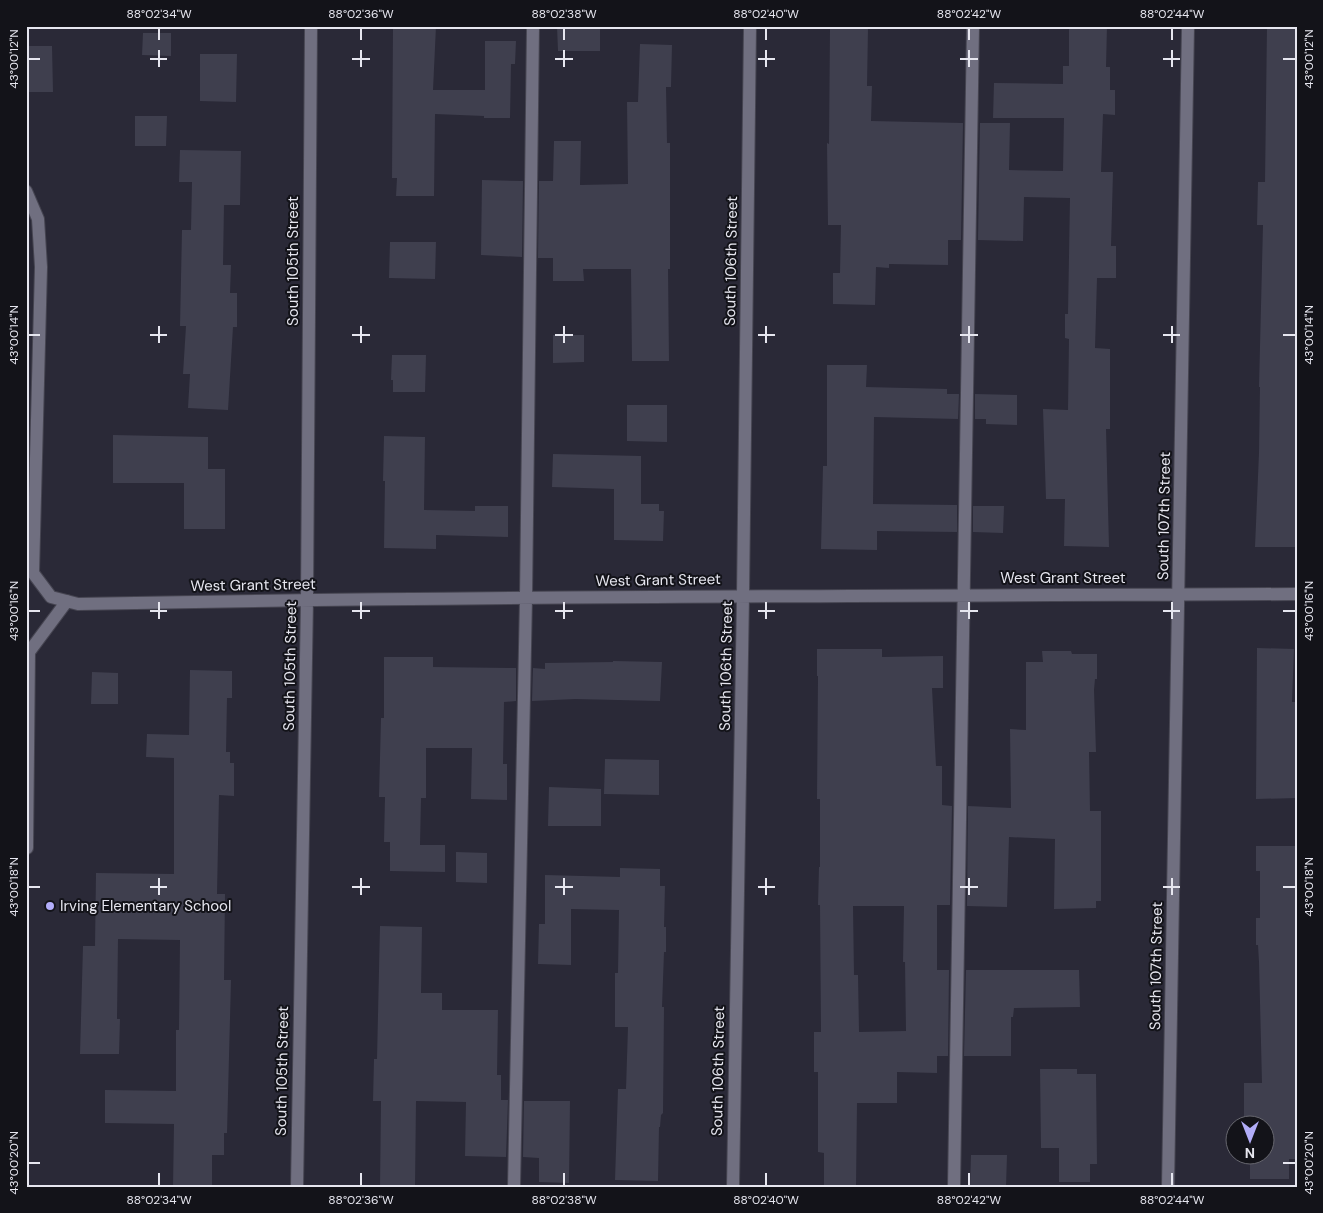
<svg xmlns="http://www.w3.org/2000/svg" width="1323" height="1213" font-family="'DM Sans',sans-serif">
<rect width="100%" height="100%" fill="#2a2937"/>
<!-- building -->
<path fill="#3f3f4e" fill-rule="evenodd" d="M 393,26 L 436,26 L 433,90 L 485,90 L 485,41 L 516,41 L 515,64 L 511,64 L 510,118 L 484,118 L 484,116 L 435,114 L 434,196 L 396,196 L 397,178 L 392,178 Z
M 557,26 L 600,26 L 600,51 L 558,51 Z
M 1069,26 L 1107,26 L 1106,67 L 1110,67 L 1110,90 L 1115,90 L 1115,115 L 1103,114 L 1101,172 L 1113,172 L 1111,246 L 1116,246 L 1116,278 L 1097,278 L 1095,348 L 1110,349 L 1110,429 L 1106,429 L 1109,547 L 1064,546 L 1065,499 L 1046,499 L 1043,409 L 1068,410 L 1069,339 L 1065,338 L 1065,314 L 1068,314 L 1070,198 L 1024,197 L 1023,241 L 978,240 L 980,123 L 1010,123 L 1009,170 L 1063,171 L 1064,118 L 993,118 L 994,83 L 1063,84 L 1063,66 L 1069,66 Z
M 1267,26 L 1297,26 L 1297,547 L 1255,547 L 1259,453 L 1260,387 L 1259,387 L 1263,225 L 1257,225 L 1258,182 L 1265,182 Z
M 830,28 L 868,28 L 867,86 L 872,86 L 871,121 L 963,123 L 961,240 L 948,240 L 948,265 L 889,264 L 889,268 L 876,267 L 875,305 L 833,304 L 833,273 L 840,273 L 841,225 L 828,225 L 827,143 L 829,144 Z
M 143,33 L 171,33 L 171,56 L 142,55 Z
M 640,44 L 672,45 L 671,87 L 666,87 L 667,143 L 670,143 L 670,269 L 668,269 L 669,361 L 632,361 L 631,269 L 583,269 L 584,281 L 553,281 L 553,258 L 538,258 L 539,181 L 553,181 L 554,141 L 581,141 L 580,185 L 628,184 L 627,102 L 638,102 Z
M 26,46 L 52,46 L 53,92 L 26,92 Z
M 200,54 L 237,54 L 236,102 L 200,101 Z
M 135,116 L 167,116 L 166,146 L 135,146 Z
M 180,150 L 241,151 L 240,205 L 224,205 L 223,265 L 231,265 L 230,293 L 237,293 L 237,327 L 233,327 L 228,410 L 188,408 L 190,374 L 183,374 L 186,326 L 180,326 L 182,230 L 191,230 L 192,182 L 179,182 Z
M 482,180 L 523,181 L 522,257 L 481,255 Z
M 390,242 L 436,242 L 435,279 L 389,278 Z
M 553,335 L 584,335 L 584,362 L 553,363 Z
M 392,355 L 426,355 L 425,392 L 393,392 L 393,380 L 391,380 Z
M 827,365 L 867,365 L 866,387 L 947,389 L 947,394 L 959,394 L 958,419 L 874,417 L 873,504 L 957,505 L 957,532 L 877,531 L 877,550 L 821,549 L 823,466 L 827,466 Z
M 975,394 L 1017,395 L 1017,425 L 986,424 L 986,419 L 975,419 Z
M 627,405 L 667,405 L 667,442 L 627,441 Z
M 113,435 L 208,437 L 208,469 L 225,469 L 225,529 L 184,529 L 184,483 L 113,483 Z
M 384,436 L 425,437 L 424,510 L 475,511 L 475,506 L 508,506 L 508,537 L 436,535 L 436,549 L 384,548 L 385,481 L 383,481 Z
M 553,454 L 641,456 L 641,504 L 659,504 L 659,511 L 664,511 L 663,541 L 614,540 L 614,489 L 552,487 Z
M 973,506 L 1004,506 L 1003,533 L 973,532 Z
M 1257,648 L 1294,649 L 1292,702 L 1297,702 L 1297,798 L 1256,799 Z
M 817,649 L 882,649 L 882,657 L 943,656 L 943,688 L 932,688 L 936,766 L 942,766 L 942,805 L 952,806 L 950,905 L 937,905 L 937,970 L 949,970 L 948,1056 L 937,1056 L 937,1073 L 897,1072 L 897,1103 L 857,1103 L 856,1187 L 824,1187 L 824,1153 L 818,1152 L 818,1072 L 814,1072 L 814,1032 L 821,1032 L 820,905 L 818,905 L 819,867 L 820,867 L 820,799 L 817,799 L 818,676 L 817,676 ZM 853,906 L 904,906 L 903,962 L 905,962 L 906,1031 L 859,1032 L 858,975 L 854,975 Z
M 1042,651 L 1071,651 L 1072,654 L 1097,654 L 1097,679 L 1095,679 L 1094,690 L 1096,752 L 1089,752 L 1090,811 L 1101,811 L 1101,901 L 1096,901 L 1096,908 L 1054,909 L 1055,839 L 1009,837 L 1007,907 L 967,906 L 968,806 L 1011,808 L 1010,729 L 1026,730 L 1026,662 L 1043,662 Z
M 384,657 L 433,657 L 433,667 L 516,668 L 516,701 L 504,702 L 503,764 L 507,764 L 507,800 L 471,799 L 472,748 L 426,748 L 426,798 L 421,798 L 420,845 L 445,845 L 445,872 L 390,871 L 390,842 L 384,842 L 385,797 L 379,797 L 381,718 L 384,718 Z
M 613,661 L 662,662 L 660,701 L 575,699 L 532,701 L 533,668 L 545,669 L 545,663 L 613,662 Z
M 190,670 L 232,671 L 232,698 L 227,698 L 226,752 L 230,752 L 230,763 L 234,763 L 234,796 L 219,795 L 217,894 L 225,894 L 224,980 L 231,980 L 227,1133 L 224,1133 L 224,1155 L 212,1155 L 212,1187 L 173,1187 L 174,1124 L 105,1123 L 105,1090 L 176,1091 L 176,1030 L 179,1030 L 180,940 L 118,939 L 117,1019 L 120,1019 L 119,1054 L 80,1054 L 83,946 L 95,946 L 96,873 L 174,874 L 174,758 L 146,757 L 147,734 L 189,735 Z
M 92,672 L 118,673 L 118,704 L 91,704 Z
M 605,759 L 659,760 L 659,795 L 604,794 Z
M 549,787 L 601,789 L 601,826 L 548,826 Z
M 1256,846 L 1297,846 L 1297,1159 L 1289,1159 L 1289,1179 L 1250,1179 L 1250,1164 L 1245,1164 L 1245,1156 L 1266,1156 L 1266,1126 L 1244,1125 L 1244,1083 L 1262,1083 L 1259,962 L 1258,945 L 1256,945 L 1256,918 L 1260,918 L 1260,871 L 1256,871 Z
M 456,852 L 487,853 L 487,883 L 456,882 Z
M 620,868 L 660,869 L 660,886 L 665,886 L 664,927 L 666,927 L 666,952 L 664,952 L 662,1007 L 664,1007 L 663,1113 L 661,1115 L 660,1127 L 659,1127 L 658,1181 L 615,1180 L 618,1089 L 626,1089 L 628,1027 L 615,1027 L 615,973 L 618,973 L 619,910 L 571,909 L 571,965 L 538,964 L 539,924 L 545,924 L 545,875 L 620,877 Z
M 380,926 L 422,927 L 421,993 L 442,993 L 442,1010 L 498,1010 L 497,1075 L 501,1075 L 501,1100 L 508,1100 L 506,1157 L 465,1156 L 466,1102 L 416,1101 L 415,1187 L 380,1187 L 381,1101 L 373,1101 L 374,1059 L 377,1059 Z
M 966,970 L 1079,970 L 1080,1007 L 1014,1008 L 1013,1017 L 1011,1017 L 1011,1056 L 964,1056 Z
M 1040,1069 L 1077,1069 L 1077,1074 L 1096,1074 L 1097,1164 L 1090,1164 L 1090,1182 L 1059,1182 L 1059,1148 L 1041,1148 Z
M 524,1101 L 570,1101 L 569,1183 L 539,1182 L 539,1158 L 523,1157 Z
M 971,1155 L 1007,1155 L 1006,1187 L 970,1187 Z"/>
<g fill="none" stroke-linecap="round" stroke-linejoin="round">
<defs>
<path id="minor" d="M 26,191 L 38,219 L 41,267 L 33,573 L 51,597 L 78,604 C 484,596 890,596 1297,594
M 27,848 L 29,652 L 67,601
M 297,1187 L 307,600 L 311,26
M 514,1187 L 526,598 L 533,26
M 733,1187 L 743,596 L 750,26
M 954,1187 L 973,26
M 1168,1187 L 1188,26"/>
</defs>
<!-- minor casing -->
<use href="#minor" stroke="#464551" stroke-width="14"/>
<!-- minor -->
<use href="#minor" stroke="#706f80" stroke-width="12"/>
</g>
<!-- ticks -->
<path fill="none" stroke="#e6e6ef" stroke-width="2" d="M 159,28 L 159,40M 361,28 L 361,40M 564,28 L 564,40M 766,28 L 766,40M 969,28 L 969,40M 1172,28 L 1172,40M 159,50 L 159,67M 361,50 L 361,67M 564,50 L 564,67M 766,50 L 766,67M 969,50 L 969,67M 1172,50 L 1172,67M 28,59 L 40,59M 150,59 L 167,59M 352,59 L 370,59M 555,59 L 573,59M 758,59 L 775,59M 960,59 L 978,59M 1163,59 L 1180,59M 1283,59 L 1296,59M 159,326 L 159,343M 361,326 L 361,343M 564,326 L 564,343M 766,326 L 766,343M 969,326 L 969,343M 1172,326 L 1172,343M 28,335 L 40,335M 150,335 L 167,335M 352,335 L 370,335M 555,335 L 573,335M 758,335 L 775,335M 960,335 L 978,335M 1163,335 L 1180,335M 1283,335 L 1296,335M 159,602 L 159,619M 361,602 L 361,619M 564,602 L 564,619M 766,602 L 766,619M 969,602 L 969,619M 1172,602 L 1172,619M 28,611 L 40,611M 150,611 L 167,611M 352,611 L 370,611M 555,611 L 573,611M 758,611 L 775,611M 960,611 L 978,611M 1163,611 L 1180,611M 1283,611 L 1296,611M 159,878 L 159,895M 361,878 L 361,895M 564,878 L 564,895M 766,878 L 766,895M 969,878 L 969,895M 1172,878 L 1172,895M 28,887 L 40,887M 150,887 L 167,887M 352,887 L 370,887M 555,887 L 573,887M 758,887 L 775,887M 960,887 L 978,887M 1163,887 L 1180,887M 1283,887 L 1296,887M 28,1163 L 40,1163M 1283,1163 L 1296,1163M 159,1173 L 159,1186M 361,1173 L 361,1186M 564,1173 L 564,1186M 766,1173 L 766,1186M 969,1173 L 969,1186M 1172,1173 L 1172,1186"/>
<!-- markers -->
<circle fill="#b2adf9" stroke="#131319" stroke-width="2" cx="50" cy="906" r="5"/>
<g text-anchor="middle" stroke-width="4" stroke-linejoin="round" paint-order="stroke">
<!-- street labels -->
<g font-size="15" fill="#e6e6ef" stroke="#131319">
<text transform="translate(293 261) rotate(-90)" y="5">South 105th Street</text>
<text transform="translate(731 261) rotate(-89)" y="5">South 106th Street</text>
<text transform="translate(1164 516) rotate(-89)" y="5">South 107th Street</text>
<text x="1063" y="583">West Grant Street</text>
<text transform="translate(658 580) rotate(-1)" y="5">West Grant Street</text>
<text transform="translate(253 585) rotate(-1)" y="5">West Grant Street</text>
<text transform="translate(290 666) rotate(-89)" y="5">South 105th Street</text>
<text transform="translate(726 666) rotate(-89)" y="5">South 106th Street</text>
<text transform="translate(1156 966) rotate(-89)" y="5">South 107th Street</text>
<text transform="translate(282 1071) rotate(-89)" y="5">South 105th Street</text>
<text transform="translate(718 1071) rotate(-89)" y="5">South 106th Street</text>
</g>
<!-- poi labels -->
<g font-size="15" fill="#e6e6ef" stroke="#131319" text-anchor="start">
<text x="60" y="911">Irving Elementary School</text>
</g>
</g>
<!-- border -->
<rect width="1323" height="1213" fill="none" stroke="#131319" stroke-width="55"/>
<!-- north arrow -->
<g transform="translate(1250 1140) rotate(180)"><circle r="24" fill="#131319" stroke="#67676f"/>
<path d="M0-4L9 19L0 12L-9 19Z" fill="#b2adf9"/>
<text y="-8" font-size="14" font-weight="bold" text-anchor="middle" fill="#e6e6ef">N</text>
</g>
<rect x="28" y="28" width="1268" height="1158" fill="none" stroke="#e6e6ef" stroke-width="2"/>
<g font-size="12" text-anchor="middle" fill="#e6e6ef">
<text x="159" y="18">88°02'34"W</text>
<text x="361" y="18">88°02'36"W</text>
<text x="564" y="18">88°02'38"W</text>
<text x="766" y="18">88°02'40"W</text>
<text x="969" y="18">88°02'42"W</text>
<text x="1172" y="18">88°02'44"W</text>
<text transform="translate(1309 59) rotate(-90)" y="4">43°00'12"N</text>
<text transform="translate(14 59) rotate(-90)" y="4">43°00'12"N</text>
<text transform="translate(1309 335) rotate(-90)" y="4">43°00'14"N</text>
<text transform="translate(14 335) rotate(-90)" y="4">43°00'14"N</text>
<text transform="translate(1309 611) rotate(-90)" y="4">43°00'16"N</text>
<text transform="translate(14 611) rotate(-90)" y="4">43°00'16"N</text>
<text transform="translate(1309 887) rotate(-90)" y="4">43°00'18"N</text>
<text transform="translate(14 887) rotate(-90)" y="4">43°00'18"N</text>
<text transform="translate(1309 1163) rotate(-90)" y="4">43°00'20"N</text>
<text transform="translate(14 1163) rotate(-90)" y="4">43°00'20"N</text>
<text x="159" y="1204">88°02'34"W</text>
<text x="361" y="1204">88°02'36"W</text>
<text x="564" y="1204">88°02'38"W</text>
<text x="766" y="1204">88°02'40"W</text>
<text x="969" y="1204">88°02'42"W</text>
<text x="1172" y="1204">88°02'44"W</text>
</g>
</svg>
